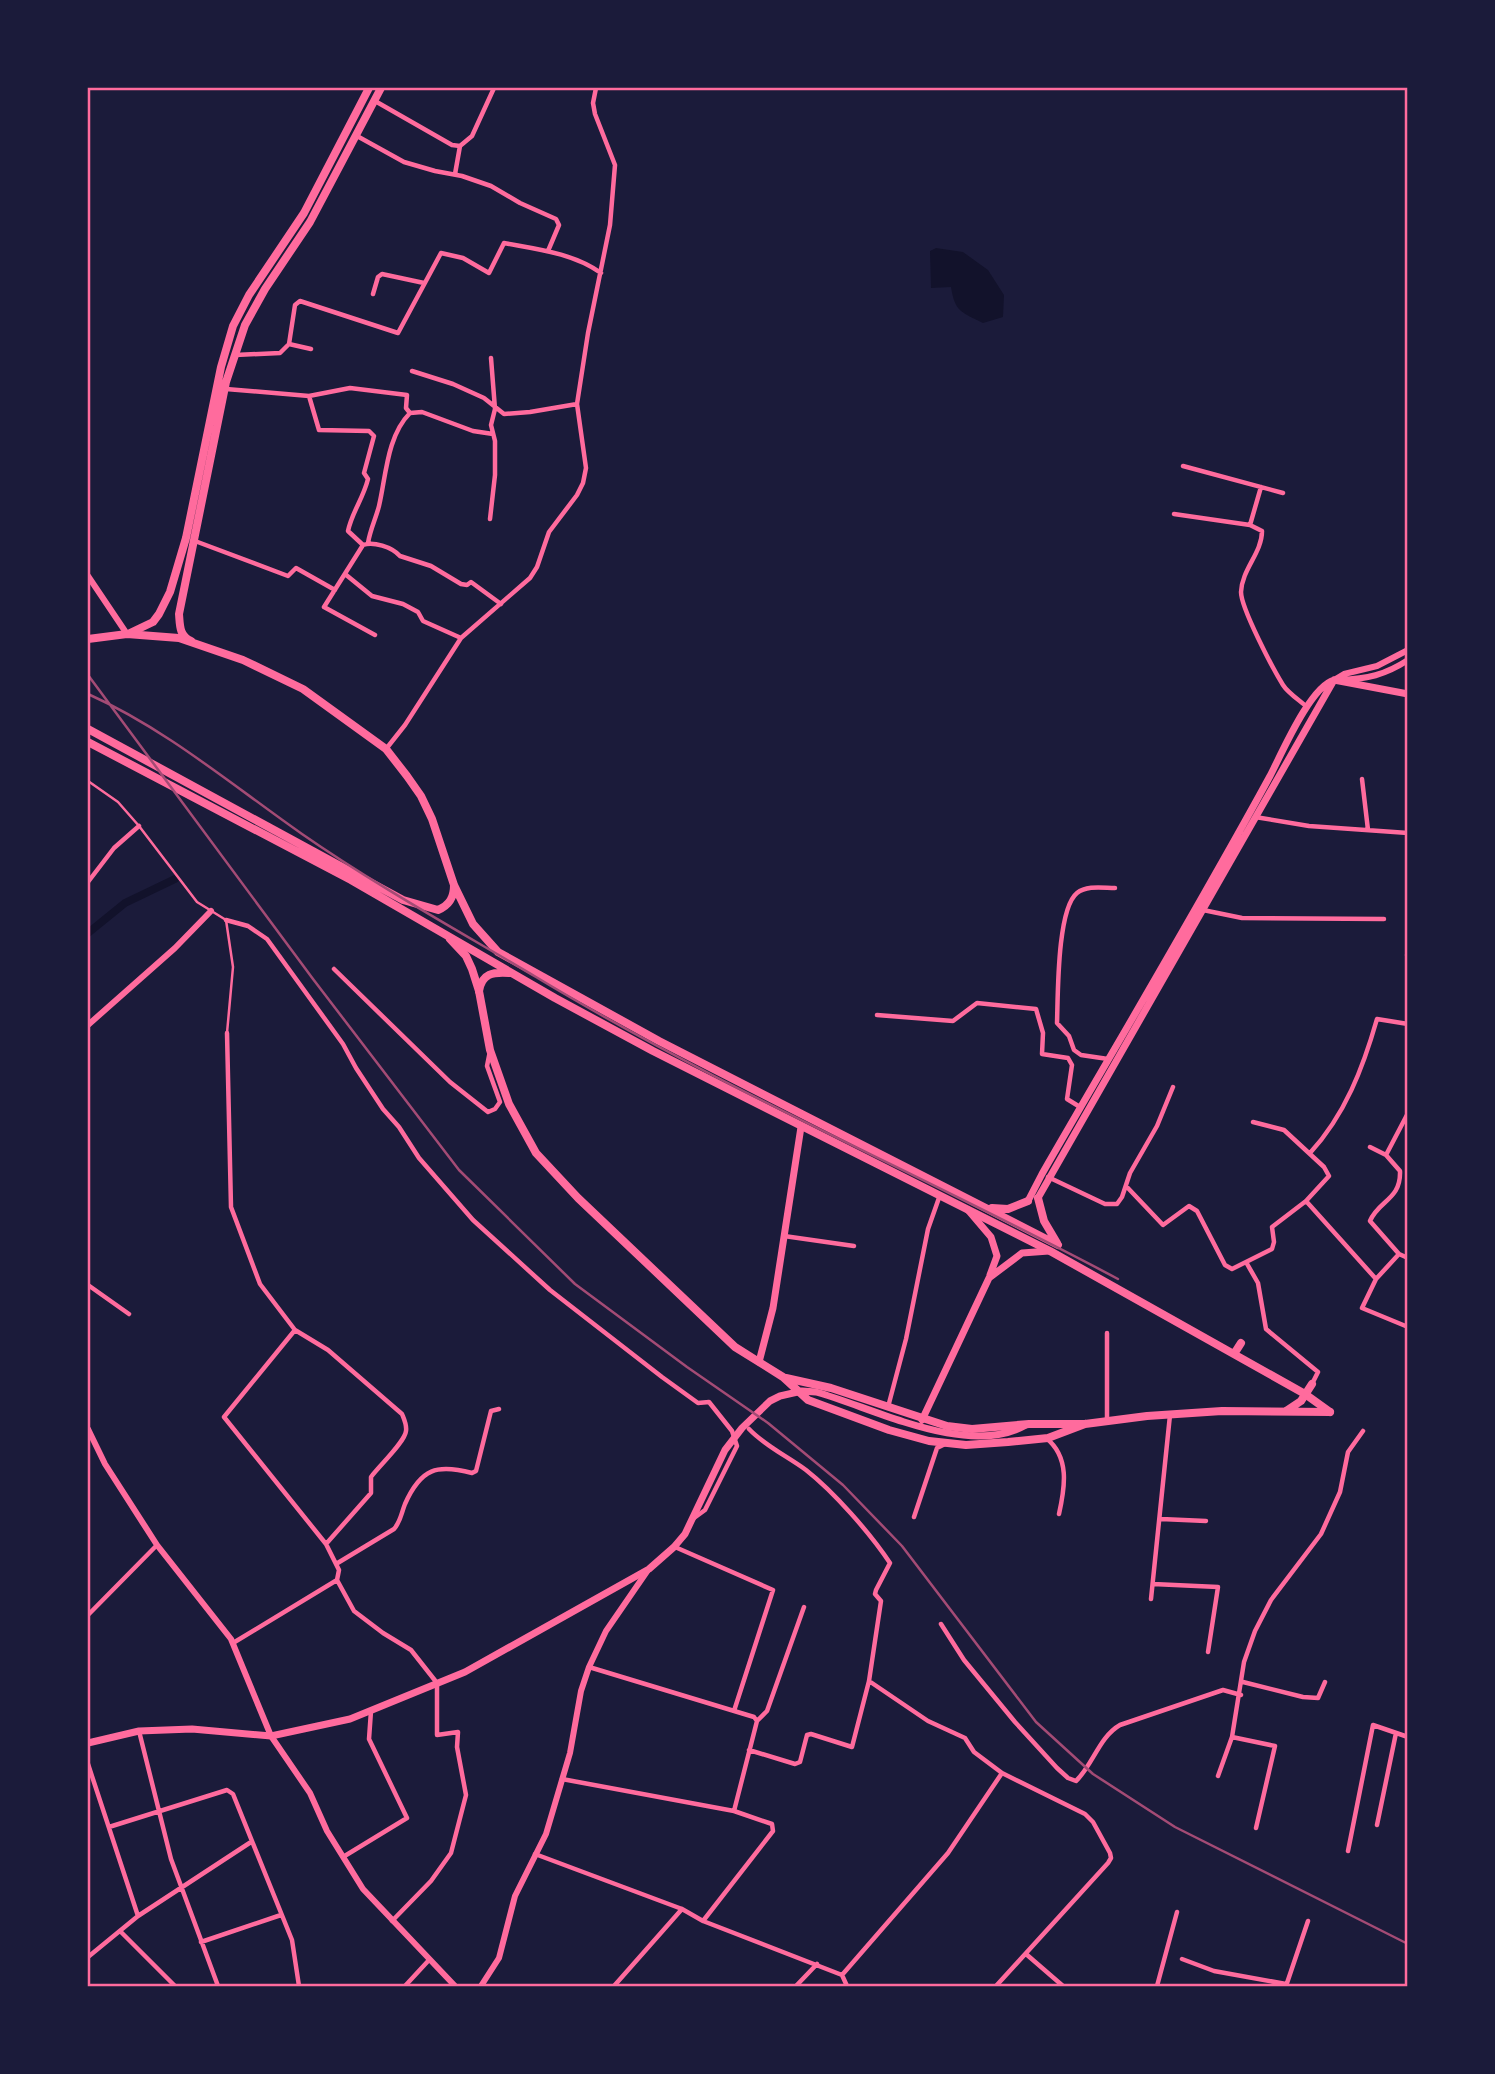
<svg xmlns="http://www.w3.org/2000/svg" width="1495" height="2074" font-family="'Alegreya Sans',sans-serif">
<rect width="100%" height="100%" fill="#1b1b3a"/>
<!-- water -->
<path fill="#12122b" d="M 936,248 L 963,252 L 988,270 L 1004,295 L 1003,317 L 983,323 C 961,312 955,312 951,287 L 931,288 L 930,251 Z"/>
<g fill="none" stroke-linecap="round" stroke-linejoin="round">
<!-- canal -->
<path stroke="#12122b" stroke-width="8" d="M 88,933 L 125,903 L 175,879"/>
<!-- service -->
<path stroke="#ff6b9d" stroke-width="2.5" d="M 88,781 L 118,802 L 139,826 L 197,902 L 226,920 L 233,967 L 227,1033"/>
<!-- minor -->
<path stroke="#ff6b9d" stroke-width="4.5" d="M 375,101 L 452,145 L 460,146
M 357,136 L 404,162 L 435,171 L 462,176 L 491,186 L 520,203 L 556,219 L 559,225 L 548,251
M 455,174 L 460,146 L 472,136 L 494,88
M 373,294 L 378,277 L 382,274 L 424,283
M 289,344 L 311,349
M 235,355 L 280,353 L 289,344 L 295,305 L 300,301 L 398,333 L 441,253 L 463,258 L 489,273 L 504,243 C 536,249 573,253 601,273
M 412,371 L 453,384 L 484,398 L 504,414 L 530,412 L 577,404
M 226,389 L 309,396 L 319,430 L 369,431 L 374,436 L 364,473 L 368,479 C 363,499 352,512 348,531 L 363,545 L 324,607 L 375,635
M 309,396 L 350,388 L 407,395 L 406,408 L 410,413 L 422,412 L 473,431 L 493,434
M 1183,466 L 1283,493
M 1174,514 L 1250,525 L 1262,531 C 1262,553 1242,569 1241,592 C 1241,608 1273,669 1283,685 C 1288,693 1299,700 1307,707
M 490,519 L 495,475 L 495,441 L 491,425 L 495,409 L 491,358
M 1250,525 L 1261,487
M 195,541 L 288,576 L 296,568 L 335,590
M 368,543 C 370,530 376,518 379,506 C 386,476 387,436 410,413
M 363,545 C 373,541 392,547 400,556 L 431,566 L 461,584 L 467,585 L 471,582 L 501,604
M 345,574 L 372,596 L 403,604 L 418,612 L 423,621 L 461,638
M 386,749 L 405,725 L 461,638 L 530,578 L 537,567 L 549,532 L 577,495 L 583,483 L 586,468 L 577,404 L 588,333 L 610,225 L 615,165 L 595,114 L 593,103 L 596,88
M 1362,779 L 1368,830
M 1255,817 L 1309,826 L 1408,833
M 88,882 L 114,848 L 139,826
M 1203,910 L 1242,918 L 1384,919
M 226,920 L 248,926 L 267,939 L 343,1044 L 356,1068 L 383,1109 L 399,1127 L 419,1158 L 473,1220 L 550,1290 L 662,1377 L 698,1403 L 709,1402 L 732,1431 L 737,1446 L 705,1510 L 694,1518
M 1407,955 L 1408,955
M 334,969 L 450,1082 L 488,1112 L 495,1109 L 500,1102 L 487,1066 L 490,1051
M 877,1015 L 953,1021 L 977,1003 L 1036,1009 L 1043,1033 L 1042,1054 L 1068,1058 L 1072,1065 L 1067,1099 L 1080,1107
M 227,1033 L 231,1207 L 260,1284 L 295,1330 L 328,1350 L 402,1414 C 404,1419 407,1425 406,1431 C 405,1442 379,1466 371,1477 L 371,1493 L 326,1544
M 1108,1059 L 1081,1055 L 1074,1050 L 1069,1036 L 1057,1023 C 1058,996 1057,909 1077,893 C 1087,885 1103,888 1115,888
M 1370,1147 L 1386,1155 L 1400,1171 C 1401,1200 1379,1200 1370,1221 L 1399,1254
M 1310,1153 C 1345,1115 1363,1068 1377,1019 L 1408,1024
M 1386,1155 L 1408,1113
M 1048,1177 L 1105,1204 L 1117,1204 L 1122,1197 L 1130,1173 L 1157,1126 L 1173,1087
M 1126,1186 L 1163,1225 L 1189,1206 L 1197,1211 L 1225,1265 L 1232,1269 L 1272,1249 L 1274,1242 L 1272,1227 L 1306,1201 L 1329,1176 L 1324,1167 L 1284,1130 L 1253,1122
M 1306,1201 L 1376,1279 L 1362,1308 L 1408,1327
M 784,1236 L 854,1246
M 1246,1262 L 1258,1283 L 1266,1329 L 1318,1372 L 1312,1384
M 1376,1279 L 1399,1254 L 1408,1258
M 88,1285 L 129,1314
M 1107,1333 L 1107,1421
M 888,1407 L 906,1339 L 928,1229 L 940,1195
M 749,1429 C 765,1446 787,1456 806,1470 C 834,1492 870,1533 890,1563 L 876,1590 L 875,1594 L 881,1601 L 869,1681 L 852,1747 L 811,1734 L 807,1735 L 800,1762 L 795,1764 L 749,1750
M 1046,1438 C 1070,1457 1065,1487 1059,1514
M 914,1517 L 937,1448 L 945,1444
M 1161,1519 L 1206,1521
M 675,1547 L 773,1590 L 734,1711
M 336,1564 L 394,1529 C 401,1521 401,1514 405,1504 C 421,1468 437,1464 472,1473 L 476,1471 L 491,1411 L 499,1409
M 337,1580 L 354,1611 L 383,1633 L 411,1650 L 437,1683 L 437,1735 L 458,1732 L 457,1747 L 466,1795 L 451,1853 L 431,1881 L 392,1921
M 1153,1584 L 1218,1587 L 1208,1652
M 1151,1599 L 1170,1415
M 88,1615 L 157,1545
M 941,1624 L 964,1660 L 1015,1722 L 1057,1768 L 1068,1778 L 1076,1781 C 1093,1765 1099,1737 1120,1725 L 1223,1690 L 1241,1695
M 233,1643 L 337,1580 L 339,1570 L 326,1544 L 224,1417 L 295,1330
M 869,1681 L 928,1721 L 965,1738 L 974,1752 L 1002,1773 L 1085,1814 L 1093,1822 L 1110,1853 L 1111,1858 L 1108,1863 L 996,1986
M 1243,1682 L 1303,1697 L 1318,1698 L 1325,1682
M 757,1721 L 767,1711 L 804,1607
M 139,1731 L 171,1859 L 218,1986
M 88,1764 L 138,1916
M 1218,1776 L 1232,1737
M 562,1779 L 734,1811 L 757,1721 L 754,1717 L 589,1667
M 1377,1825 L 1396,1733
M 109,1827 L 227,1790 L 233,1794 L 292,1940 L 299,1986
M 1256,1828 L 1275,1746 L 1232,1737 L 1244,1662 L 1255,1631 L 1271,1600 L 1321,1534 L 1340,1492 L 1348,1452 L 1363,1431
M 1348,1851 L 1373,1725 L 1408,1737
M 535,1854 L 682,1909 L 703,1921 L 773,1831 L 772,1824 L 734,1811
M 343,1857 L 407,1818 L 369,1739 L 371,1711
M 703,1921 L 842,1975 L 847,1986
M 121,1932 L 175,1986
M 201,1942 L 281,1915
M 1026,1954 L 1063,1986
M 88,1957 L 138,1916 L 251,1842
M 1182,1959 L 1214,1971 L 1286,1984
M 842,1975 L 948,1853 L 1002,1773
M 405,1986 L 429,1960
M 614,1986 L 682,1909
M 796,1986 L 817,1964
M 1157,1986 L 1177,1912
M 1286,1986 L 1308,1921"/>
<!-- tertiary -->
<path stroke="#ff6b9d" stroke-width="6" d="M 88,576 L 127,634
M 1334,680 L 1344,674 L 1377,666 L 1408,650
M 1340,680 C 1367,679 1385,675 1408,660
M 88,1025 L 175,948 L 211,911
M 88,1429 L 105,1464 L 157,1545 L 231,1639 L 271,1736 L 310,1793 L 327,1831 L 363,1889 L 455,1986
M 481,1986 L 499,1958 L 515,1896 L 546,1834 L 570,1753 L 581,1691 L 589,1667 L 606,1631 L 648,1570"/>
<!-- secondary -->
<path stroke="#ff6b9d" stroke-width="7" d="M 1334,680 L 1408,694
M 1038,1198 L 1334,680
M 1028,1201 L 1042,1174 C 1118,1042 1197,910 1270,776 C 1282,753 1310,687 1334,680
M 968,1210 L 991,1237 L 997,1256 L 990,1275
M 759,1362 L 773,1308 L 801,1127
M 922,1420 L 989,1278 L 1022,1253 L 1049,1251
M 88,1743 L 139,1731 L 192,1729 L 271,1736 L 350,1719 L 465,1672 L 649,1569 L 674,1547 L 685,1534 L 725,1450 L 742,1428 L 770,1401 L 780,1396 L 802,1391 L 816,1392 C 874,1408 967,1458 1026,1425"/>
<!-- primary -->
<path stroke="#ff6b9d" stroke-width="8" d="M 130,633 L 153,622 L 159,614 L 170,592 L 186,538 L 221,367 L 233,326 L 249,295 L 304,213 L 369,88
M 191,641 C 179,636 180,625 179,614 L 226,382 L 245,325 L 265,289 L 310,222 L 381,88
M 450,939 L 466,956 L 472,969 L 479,991 L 490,1050 L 509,1104 L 536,1153 L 578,1198 L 735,1347 L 783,1377 L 808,1400 L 889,1430 L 929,1441 L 966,1445 L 1008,1442 L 1048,1438 L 1085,1424
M 786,1378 L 831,1388 L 947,1426 L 972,1429 L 1029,1424 L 1085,1424 L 1147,1416 L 1222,1411 L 1330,1412
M 1286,1411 L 1301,1401 L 1312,1384"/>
<!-- trunk -->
<path stroke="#ff6b9d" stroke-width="8" d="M 88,639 L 127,634 L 179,638 L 243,660 L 303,689 L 386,749 L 407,776 L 421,796 L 432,819 L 454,885 L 473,924 L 498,952 L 659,1041 L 1058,1245
M 88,729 L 403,900 L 438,910 C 450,905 454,897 454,885
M 88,742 L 351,880 L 555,998 L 653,1051 L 1050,1251 L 1305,1394 L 1330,1412
M 479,991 C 482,973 493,972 509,973
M 1038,1198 L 1044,1221 L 1057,1243
M 992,1208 L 1008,1209 L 1028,1201
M 1234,1354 L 1241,1343"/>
<!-- rail -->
<path stroke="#a44b75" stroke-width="2.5" d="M 88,675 L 313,979 L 459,1170 L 575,1284 L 687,1367 L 768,1423 L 843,1485 L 902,1546 L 1036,1722 L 1093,1774 L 1175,1827 L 1408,1944
M 88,694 C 166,729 232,785 302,834 C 377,886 457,930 536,977 C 723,1090 925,1176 1118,1279"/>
</g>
<!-- border -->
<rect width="1495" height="2074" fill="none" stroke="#1b1b3a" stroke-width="178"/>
<rect x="89" y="89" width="1317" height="1896" fill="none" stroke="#ff6b9d" stroke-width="2.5"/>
</svg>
